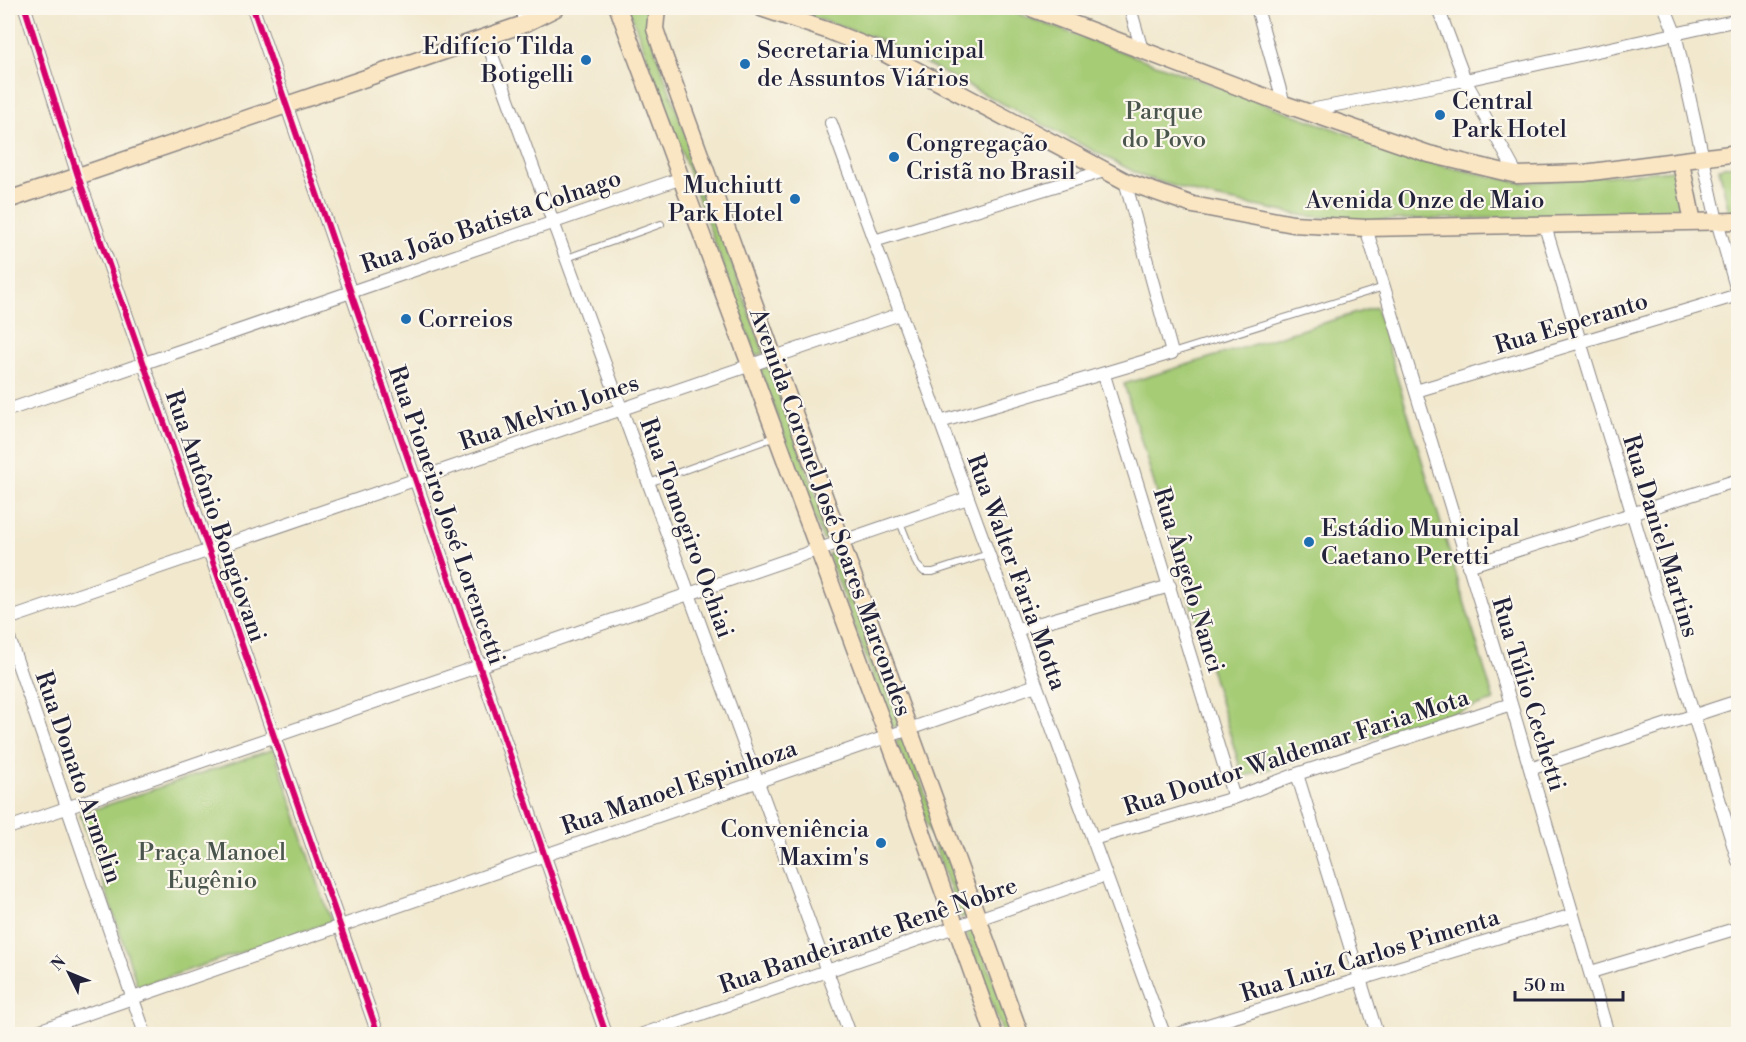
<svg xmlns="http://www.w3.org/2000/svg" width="1746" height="1042" font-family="'Libre Bodoni',serif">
<rect width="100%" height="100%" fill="#fbf7ec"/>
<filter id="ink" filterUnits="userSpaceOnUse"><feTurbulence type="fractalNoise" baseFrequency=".0167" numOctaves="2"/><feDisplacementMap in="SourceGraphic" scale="12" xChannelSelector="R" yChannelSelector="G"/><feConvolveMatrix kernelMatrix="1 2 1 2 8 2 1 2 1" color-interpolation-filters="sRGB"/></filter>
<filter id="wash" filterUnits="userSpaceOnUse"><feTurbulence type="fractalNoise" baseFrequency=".008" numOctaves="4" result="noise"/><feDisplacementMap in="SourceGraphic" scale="24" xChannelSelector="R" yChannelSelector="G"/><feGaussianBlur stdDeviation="1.35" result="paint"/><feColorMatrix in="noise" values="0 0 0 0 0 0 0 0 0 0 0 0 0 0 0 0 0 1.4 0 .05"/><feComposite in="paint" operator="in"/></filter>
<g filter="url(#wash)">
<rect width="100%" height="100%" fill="#f1e8ce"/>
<!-- green -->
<path fill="#a6cc76" stroke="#647758" stroke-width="1.5" d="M 629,8 L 646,8 L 648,30 L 764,353 L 756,356 Z
M 784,8 L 1002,8 L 1425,162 L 1522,183 L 1674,170 L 1682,215 L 1366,220 L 1305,216 L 1210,197 L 1144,177 L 878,39 Z
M 1738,164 L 1738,212 L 1729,212 L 1719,168 Z
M 1376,307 L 1494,701 L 1243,777 L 1124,384 Z
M 769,367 L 832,538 L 823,540 L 760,369 Z
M 837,551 L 900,725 L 892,728 L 828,554 Z
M 905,738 L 969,915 L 961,918 L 896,741 Z
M 274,749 L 331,922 L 138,987 L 80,814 Z
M 974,927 L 1013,1034 L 1003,1034 L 965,930 Z"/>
</g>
<g filter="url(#ink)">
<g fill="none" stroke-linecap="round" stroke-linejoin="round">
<defs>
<path id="lane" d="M 567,258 L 661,224
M 1172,353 L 1384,287
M 649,483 L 775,437
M 900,522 L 917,565 L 924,572 L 933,572 L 988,554"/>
<path id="street" d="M 25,8 L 78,176 L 378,1034
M 253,8 L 606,1034
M 522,8 L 524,24
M 1130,8 L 1142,50
M 1257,8 L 1284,104
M 1438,8 L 1465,80 L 1517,175
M 1665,8 L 1675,33 L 1717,221 L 1738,294
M 485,36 L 850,1034
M 1305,111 L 1465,80 L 1738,20
M 831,123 L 1164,1034
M 1544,223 L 1738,861
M 1366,228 L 1511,704 L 1608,1034
M 874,241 L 1104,171
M 1104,375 L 1234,798
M 1416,391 L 1738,295
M 8,410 L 682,178
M 940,422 L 1172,353 L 1125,181
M 1468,566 L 1738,480
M 8,619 L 900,314
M 1016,630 L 1170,586
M 8,635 L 145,1034
M 1530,769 L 1738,701
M 1297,774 L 1377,1034
M 8,828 L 968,498
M 1093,839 L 1234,798 L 1297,774 L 1511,704
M 1591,972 L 1738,928
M 29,1034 L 1036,685
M 643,1034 L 1106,875
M 1178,1034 L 1573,915"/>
<path id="secondary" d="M 618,8 L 904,781 L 994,1034
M 657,8 L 655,29 L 663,53 L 1020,1034
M 761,8 L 829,31 L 884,53 L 1125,181 L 1193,205 L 1293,224 L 1366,228 L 1738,221
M 1031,8 L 1284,104 L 1429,154 L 1517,175 L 1584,173 L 1738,153
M 1681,163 L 1693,222
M 8,200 L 524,24 L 556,8"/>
</defs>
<!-- lane casing -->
<use href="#lane" stroke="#8a8584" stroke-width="8"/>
<!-- street casing -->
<use href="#street" stroke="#8a8584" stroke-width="14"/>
<!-- secondary casing -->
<use href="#secondary" stroke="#8a8584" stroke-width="19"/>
<!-- lane -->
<use href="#lane" stroke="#fff" stroke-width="6"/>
<!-- street -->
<use href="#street" stroke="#fff" stroke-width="12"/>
<!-- secondary -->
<use href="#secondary" stroke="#fbe6c4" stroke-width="16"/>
<defs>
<path id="cycleway" d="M 25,8 L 78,176 L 378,1034
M 253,8 L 606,1034"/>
</defs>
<!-- cycleway casing -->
<use href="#cycleway" stroke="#fbf7ec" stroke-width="10"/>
<!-- cycleway -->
<use href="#cycleway" stroke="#d6006c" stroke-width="6"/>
</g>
</g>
<!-- markers -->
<g fill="#1f6fb2" stroke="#fbf7ec" stroke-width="2">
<circle cx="586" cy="60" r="6"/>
<circle cx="745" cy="64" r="6"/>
<circle cx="1440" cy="115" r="6"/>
<circle cx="894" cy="157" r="6"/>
<circle cx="795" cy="199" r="6"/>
<circle cx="406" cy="319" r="6"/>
<circle cx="1309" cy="542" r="6"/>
<circle cx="881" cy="843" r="6"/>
</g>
<g text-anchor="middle" stroke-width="4.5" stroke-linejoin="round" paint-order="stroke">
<!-- poi labels -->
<g font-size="24" fill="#22223b" stroke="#fbf7ec" text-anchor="start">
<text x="574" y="54" text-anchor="end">Edifício Tilda<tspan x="574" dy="28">Botigelli</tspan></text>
<text x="757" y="58">Secretaria Municipal<tspan x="757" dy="28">de Assuntos Viários</tspan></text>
<text x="1452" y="109">Central<tspan x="1452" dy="28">Park Hotel</tspan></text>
<text x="906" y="151">Congregação<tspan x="906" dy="28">Cristã no Brasil</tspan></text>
<text x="783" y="193" text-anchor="end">Muchiutt<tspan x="783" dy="28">Park Hotel</tspan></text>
<text x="418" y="327">Correios</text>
<text x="1321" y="536">Estádio Municipal<tspan x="1321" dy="28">Caetano Peretti</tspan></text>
<text x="869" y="837" text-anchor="end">Conveniência<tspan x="869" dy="28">Maxim's</tspan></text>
</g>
<!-- park labels -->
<g font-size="24" fill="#4a554d" stroke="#fbf7ec">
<text x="1164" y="119">Parque<tspan x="1164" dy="28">do Povo</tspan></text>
<text x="212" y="860">Praça Manoel<tspan x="212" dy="28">Eugênio</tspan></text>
</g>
<!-- street labels -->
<g font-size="24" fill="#22223b" stroke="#fbf7ec">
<text x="1425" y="208">Avenida Onze de Maio</text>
<text transform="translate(491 221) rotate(-19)" y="8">Rua João Batista Colnago</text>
<text transform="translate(1571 323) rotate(-17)" y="8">Rua Esperanto</text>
<text transform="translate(549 412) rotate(-19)" y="8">Rua Melvin Jones</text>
<text transform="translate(831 512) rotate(70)" y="8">Avenida Coronel José Soares Marcondes</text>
<text transform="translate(447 515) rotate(71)" y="8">Rua Pioneiro José Lorencetti</text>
<text transform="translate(216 516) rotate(71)" y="8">Rua Antônio Bongiovani</text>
<text transform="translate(687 528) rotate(70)" y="8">Rua Tomogiro Ochiai</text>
<text transform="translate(1661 536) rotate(73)" y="8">Rua Daniel Martins</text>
<text transform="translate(1017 572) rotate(70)" y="8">Rua Walter Faria Motta</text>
<text transform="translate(1189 580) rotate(73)" y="8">Rua Ângelo Nanci</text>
<text transform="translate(1529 694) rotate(73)" y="8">Rua Túlio Cechetti</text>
<text transform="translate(1296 752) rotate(-18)" y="8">Rua Doutor Waldemar Faria Mota</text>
<text transform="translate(79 777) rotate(71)" y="8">Rua Donato Armelin</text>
<text transform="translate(679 787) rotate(-19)" y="8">Rua Manoel Espinhoza</text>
<text transform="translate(868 935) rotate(-19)" y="8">Rua Bandeirante Renê Nobre</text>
<text transform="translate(1370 955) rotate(-17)" y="8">Rua Luiz Carlos Pimenta</text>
</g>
</g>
<!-- margin -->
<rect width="1746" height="1042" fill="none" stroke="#fbf7ec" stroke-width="30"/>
<!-- north arrow -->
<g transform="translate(69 973) rotate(313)" stroke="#fbf7ec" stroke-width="4.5" paint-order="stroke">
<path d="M0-4.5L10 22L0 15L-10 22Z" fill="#22223b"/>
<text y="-9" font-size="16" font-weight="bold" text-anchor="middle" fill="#22223b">N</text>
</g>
<!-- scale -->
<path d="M1515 991v9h108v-9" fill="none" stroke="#22223b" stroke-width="3"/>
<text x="1524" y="991" font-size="18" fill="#22223b" stroke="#fbf7ec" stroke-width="4.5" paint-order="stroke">50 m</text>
</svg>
